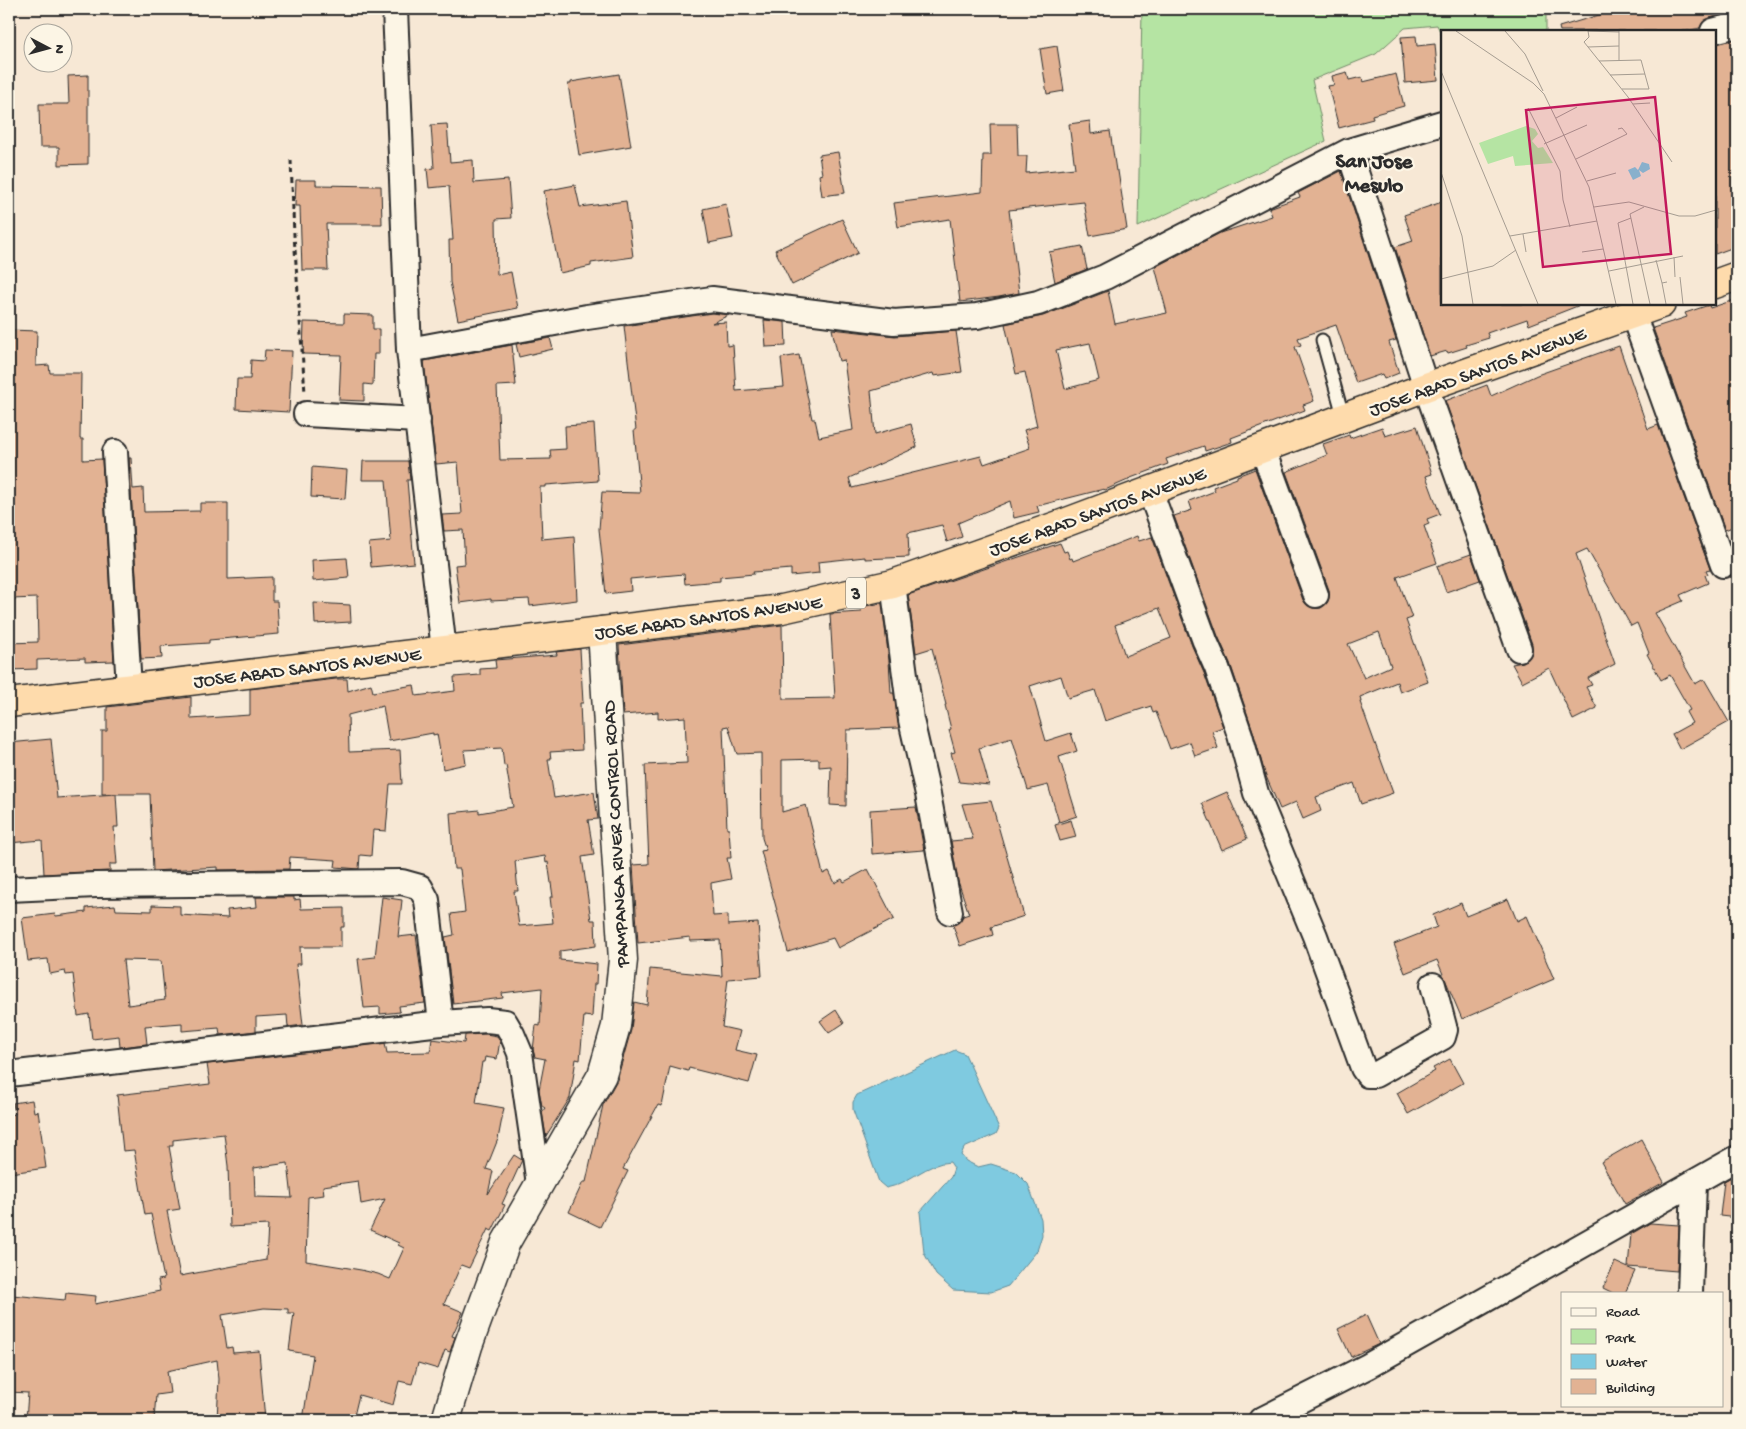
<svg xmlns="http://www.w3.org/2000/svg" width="1746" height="1429" font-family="'Gochi Hand',sans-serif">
<rect width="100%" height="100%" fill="#f7e8d5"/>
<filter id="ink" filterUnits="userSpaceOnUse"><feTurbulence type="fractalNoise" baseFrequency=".02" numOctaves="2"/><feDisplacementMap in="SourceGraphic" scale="10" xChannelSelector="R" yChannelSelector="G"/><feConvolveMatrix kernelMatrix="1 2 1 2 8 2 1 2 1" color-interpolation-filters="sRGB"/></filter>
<g filter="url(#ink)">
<!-- green -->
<path fill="#b5e4a3" stroke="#708867" d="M 1142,9 L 1546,9 L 1546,31 L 1442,31 L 1442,36 L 1437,25 L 1405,28 L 1376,54 L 1312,80 L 1326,141 L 1138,227 Z"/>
<!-- water -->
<path fill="#7fcae0" stroke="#5d8a98" d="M 955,1050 L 965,1054 L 999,1128 L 996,1134 L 964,1148 L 961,1155 L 966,1161 L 978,1167 L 991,1164 L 1016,1172 L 1028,1184 L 1041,1219 L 1042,1235 L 1037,1251 L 1008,1286 L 991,1292 L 953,1290 L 936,1275 L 924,1253 L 920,1212 L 951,1177 L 954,1168 L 950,1162 C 926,1163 909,1184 886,1188 L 879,1182 L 853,1110 L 853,1102 L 857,1095 Z"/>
<!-- building -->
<path fill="#e2b293" stroke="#2b2b2b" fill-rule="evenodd" d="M 1619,9 L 1655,9 L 1656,13 L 1671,9 L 1737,9 L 1737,12 L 1710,18 L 1703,22 L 1700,28 L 1686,31 L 1560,31 L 1559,27 Z
M 1416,36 L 1417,46 L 1435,44 L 1438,80 L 1405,83 L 1401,37 Z
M 1737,39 L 1737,246 L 1715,254 L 1715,44 Z
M 1057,46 L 1064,91 L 1047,94 L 1040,49 Z
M 1347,72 L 1349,80 L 1362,77 L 1363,82 L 1396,74 L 1404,106 L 1372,115 L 1373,119 L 1339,128 L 1328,86 L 1334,85 L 1332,76 Z
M 619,74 L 631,146 L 579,155 L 568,84 L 571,84 L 571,82 Z
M 88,75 L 88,164 L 59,165 L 59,147 L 40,147 L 39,104 L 69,104 L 68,76 Z
M 1090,121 L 1091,134 L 1110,131 L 1116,171 L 1118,171 L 1127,229 L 1090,236 L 1084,202 L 1009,210 L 1019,293 L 999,297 L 960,302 L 950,219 L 898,227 L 894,203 L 982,192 L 983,155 L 991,155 L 990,124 L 1017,124 L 1018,156 L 1027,156 L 1026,173 L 1075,168 L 1069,124 Z
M 447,124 L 450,162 L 473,160 L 474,183 L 508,180 L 511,218 L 496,219 L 497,275 L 511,272 L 518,308 L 458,320 L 450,282 L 449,240 L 453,240 L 449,186 L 429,188 L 427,169 L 434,168 L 431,125 Z
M 838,152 L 845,193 L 822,196 L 819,175 L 822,174 L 819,155 Z
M 1341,171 L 1396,340 L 1389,342 L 1399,373 L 1384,379 L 1382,374 L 1356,383 L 1336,325 L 1298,338 L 1301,345 L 1295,347 L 1314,401 L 1303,405 L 1305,410 L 1231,438 L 1232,442 L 1205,451 L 1204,446 L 1166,459 L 1168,464 L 1128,479 L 1128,480 L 1105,490 L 1104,489 L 1037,506 L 1039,512 L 1014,518 L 1010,501 L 958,523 L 962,537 L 947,542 L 942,525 L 908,533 L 909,557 L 865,559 L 865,557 L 818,562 L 819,573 L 791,576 L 791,569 L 753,572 L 754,574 L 720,577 L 720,581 L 685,584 L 684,574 L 630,579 L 631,591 L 606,594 L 599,529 L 602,492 L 640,493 L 634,430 L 636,430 L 624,326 L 712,313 L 729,315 L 712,323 L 726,322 L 727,346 L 733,345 L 736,391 L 784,387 L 781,358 L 799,355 L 812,419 L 815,419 L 819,437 L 853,430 L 844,360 L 839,361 L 832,329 L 895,336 L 956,331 L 962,372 L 934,376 L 933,373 L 871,391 L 875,434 L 911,424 L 917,447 L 849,478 L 852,488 L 981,456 L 984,464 L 1030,448 L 1024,430 L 1037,426 L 1025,372 L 1016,374 L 1005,324 L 1043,316 L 1108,291 L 1115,324 L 1167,313 L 1155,267 L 1220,233 L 1272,216 L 1269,208 L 1300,197 L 1298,193 ZM 1090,343 L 1099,380 L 1065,389 L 1056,350 Z
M 296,180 L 316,180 L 316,185 L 381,186 L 382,224 L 326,224 L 328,270 L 302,270 L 300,206 L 295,206 Z
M 575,185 L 580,207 L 626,201 L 633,257 L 591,263 L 591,266 L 560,273 L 544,191 Z
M 1442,202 L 1442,304 L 1580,304 L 1580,305 L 1529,325 L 1527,319 L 1487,333 L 1489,338 L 1466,345 L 1467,347 L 1448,353 L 1447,351 L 1430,356 L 1395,247 L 1413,241 L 1404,215 Z
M 726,204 L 733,238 L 709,243 L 703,209 Z
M 842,219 L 858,253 L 792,285 L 775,250 Z
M 1082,246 L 1087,269 L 1055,282 L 1049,252 Z
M 1737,299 L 1737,525 L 1725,530 L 1653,328 L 1687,317 L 1685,313 L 1709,305 L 1710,308 Z
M 344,314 L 373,315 L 373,329 L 379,329 L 379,354 L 374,354 L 373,385 L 364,384 L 364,401 L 339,400 L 341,355 L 303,354 L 304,322 L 344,323 Z
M 764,320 L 785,322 L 786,346 L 766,347 Z
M 10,330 L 37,331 L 36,366 L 49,365 L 50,373 L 81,373 L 80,439 L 83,439 L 83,460 L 102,459 L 114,661 L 85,662 L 85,658 L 37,660 L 37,669 L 9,670 L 9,643 L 38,642 L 37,598 L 11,599 L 10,563 L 9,563 Z
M 550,338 L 553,349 L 519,357 L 516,344 Z
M 512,345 L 516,385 L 497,386 L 500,460 L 551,459 L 550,450 L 566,449 L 565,426 L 594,424 L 598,481 L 546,485 L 546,487 L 540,487 L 542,539 L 574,536 L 577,600 L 530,606 L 529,599 L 491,601 L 491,599 L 460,603 L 455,565 L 465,564 L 463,530 L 444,531 L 442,515 L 462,514 L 458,462 L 436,464 L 424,361 Z
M 1619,346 L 1648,429 L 1658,425 L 1710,569 L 1706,570 L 1708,574 L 1705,575 L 1708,583 L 1680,595 L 1683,601 L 1655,613 L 1695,684 L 1704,679 L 1729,722 L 1680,749 L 1672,734 L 1692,723 L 1686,712 L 1690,710 L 1670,675 L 1661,680 L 1647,654 L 1649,653 L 1637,623 L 1631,626 L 1587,549 L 1576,554 L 1615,664 L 1588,678 L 1592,685 L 1586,687 L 1597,708 L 1573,720 L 1549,668 L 1522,682 L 1512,664 L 1523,662 L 1529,658 L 1532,652 L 1532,644 L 1445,401 L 1487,385 L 1491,396 L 1537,375 Z
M 265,350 L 292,351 L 289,412 L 236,409 L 237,379 L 250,379 L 251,360 L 264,361 Z
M 1417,426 L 1432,474 L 1426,476 L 1440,514 L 1427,519 L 1429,524 L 1424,526 L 1437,563 L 1397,577 L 1412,618 L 1406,620 L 1428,682 L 1400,692 L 1397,682 L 1360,697 L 1361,702 L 1360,702 L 1393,793 L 1361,804 L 1354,783 L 1316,797 L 1321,811 L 1303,819 L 1296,802 L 1280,809 L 1265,774 L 1253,731 L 1230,663 L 1218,636 L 1174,516 L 1192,510 L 1189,501 L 1215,491 L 1213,487 L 1237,478 L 1237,476 L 1255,469 L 1303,600 L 1307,605 L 1313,608 L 1321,608 L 1327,603 L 1329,598 L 1329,590 L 1286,472 L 1327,455 L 1323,444 L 1349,435 L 1350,438 L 1382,427 L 1385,436 ZM 1379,632 L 1391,666 L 1364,678 L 1348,644 Z
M 129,458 L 131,458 L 133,489 L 143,488 L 144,512 L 200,511 L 200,503 L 228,503 L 228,579 L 272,577 L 272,601 L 277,601 L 279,634 L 209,640 L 209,643 L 161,646 L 162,658 L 141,659 Z
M 363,461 L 408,461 L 410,480 L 407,480 L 414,563 L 371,567 L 369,543 L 391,541 L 386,480 L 362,480 Z
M 312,467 L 347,470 L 345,499 L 311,497 Z
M 1137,536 L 1139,541 L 1152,537 L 1192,646 L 1204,673 L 1223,727 L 1212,731 L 1218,748 L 1195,756 L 1190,742 L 1170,749 L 1156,712 L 1153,713 L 1151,706 L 1105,721 L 1095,690 L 1068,698 L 1061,676 L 1030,686 L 1046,741 L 1071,733 L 1077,751 L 1059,757 L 1077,816 L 1059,822 L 1048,785 L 1028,790 L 1012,738 L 979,748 L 989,785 L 959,782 L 951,753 L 955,752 L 949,730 L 951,729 L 945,705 L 946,705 L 932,648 L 916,653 L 908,595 L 1060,543 L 1064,552 L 1067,551 L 1070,559 L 1072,558 L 1073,561 ZM 1159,608 L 1171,638 L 1125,656 L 1115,625 Z
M 1471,554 L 1480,580 L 1446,592 L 1437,566 Z
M 347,558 L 349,578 L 313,581 L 312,560 Z
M 314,603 L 350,605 L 351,622 L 315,624 Z
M 882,603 L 889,661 L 891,693 L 894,693 L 899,728 L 847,730 L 846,806 L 830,805 L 831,766 L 819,767 L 819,759 L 782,760 L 782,812 L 806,805 L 823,874 L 829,871 L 835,883 L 842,879 L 844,882 L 868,869 L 894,919 L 838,948 L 833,938 L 788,952 L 761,851 L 766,850 L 762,838 L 761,753 L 737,754 L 728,726 L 723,727 L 727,829 L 729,829 L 731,858 L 727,858 L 731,879 L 711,883 L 713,916 L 728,915 L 728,925 L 758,923 L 762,976 L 728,979 L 722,1027 L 740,1031 L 735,1050 L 757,1055 L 749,1083 L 689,1068 L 688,1071 L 670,1066 L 662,1106 L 658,1105 L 623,1169 L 628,1171 L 600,1227 L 569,1212 L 583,1182 L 586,1182 L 603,1105 L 617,1080 L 631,1030 L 634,1002 L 647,1005 L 650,969 L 722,976 L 720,940 L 690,941 L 690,937 L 638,943 L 633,865 L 649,864 L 645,765 L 687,763 L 685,717 L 658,719 L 658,712 L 623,715 L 619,645 L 782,625 L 783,699 L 835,698 L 830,614 L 861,612 L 861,607 Z
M 580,649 L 583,703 L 580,703 L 582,750 L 550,752 L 551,759 L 548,759 L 554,798 L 594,792 L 598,819 L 588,820 L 594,855 L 582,857 L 591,920 L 595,920 L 596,946 L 560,951 L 560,960 L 597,964 L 596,984 L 594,984 L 592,1017 L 584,1016 L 580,1060 L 576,1059 L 570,1098 L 546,1136 L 542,1112 L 545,1108 L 542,1106 L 539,1090 L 545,1059 L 535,1057 L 533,1050 L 536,1025 L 540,1026 L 542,988 L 502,993 L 503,998 L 453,1004 L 445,937 L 454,935 L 451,914 L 465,912 L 460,869 L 454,869 L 450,813 L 479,810 L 479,813 L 513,807 L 506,765 L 504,766 L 502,748 L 464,750 L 466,764 L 443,769 L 437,734 L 433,735 L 433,733 L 389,741 L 383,706 L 348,715 L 349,752 L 400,750 L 402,784 L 390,784 L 386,831 L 373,830 L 371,856 L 360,855 L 359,869 L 335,867 L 336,860 L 290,857 L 289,869 L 218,870 L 218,867 L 153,871 L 150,794 L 102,794 L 102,731 L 107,731 L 107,707 L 191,697 L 191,719 L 250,715 L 250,689 L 336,679 L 347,679 L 348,691 L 371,684 L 373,692 L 414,685 L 416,696 L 455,691 L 454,677 L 480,675 L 480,669 L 496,668 L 495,660 L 557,655 L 556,652 ZM 545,856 L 546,863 L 548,862 L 553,897 L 550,897 L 553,923 L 519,926 L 514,891 L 518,891 L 515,861 Z
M 51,739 L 57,798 L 116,794 L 118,827 L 114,827 L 117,864 L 110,864 L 110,871 L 44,874 L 42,840 L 9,843 L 9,743 Z
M 1227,792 L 1247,839 L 1222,850 L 1202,803 Z
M 991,801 L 1024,916 L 991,927 L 993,935 L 960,946 L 953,925 L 959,922 L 963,916 L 969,914 L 958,881 L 951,841 L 973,839 L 962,804 Z
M 916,807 L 924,850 L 872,854 L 870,810 Z
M 1071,820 L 1076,837 L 1060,841 L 1055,825 Z
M 256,897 L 294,897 L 294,900 L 300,899 L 301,909 L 344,908 L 344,927 L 341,927 L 341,947 L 300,947 L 301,964 L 296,964 L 303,1025 L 288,1027 L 287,1015 L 256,1017 L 256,1031 L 220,1035 L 219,1028 L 182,1031 L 182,1023 L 145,1026 L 147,1044 L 120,1047 L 119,1036 L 92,1039 L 89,1014 L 78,1016 L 73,974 L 66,975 L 65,971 L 50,974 L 48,959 L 28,961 L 22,918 L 55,914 L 56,916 L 86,912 L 86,908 L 115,905 L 116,910 L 152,911 L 152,905 L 180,906 L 180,915 L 228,918 L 227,910 L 257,907 ZM 123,960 L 161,961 L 165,1000 L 128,1005 Z
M 382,897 L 402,900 L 398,937 L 416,935 L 425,1003 L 399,1006 L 400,1012 L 380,1014 L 380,1007 L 364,1008 L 358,959 L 375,957 Z
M 1508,899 L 1517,921 L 1527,916 L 1554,979 L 1462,1019 L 1437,960 L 1405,973 L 1394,944 L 1437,927 L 1433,915 L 1461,903 L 1466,916 Z
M 836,1010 L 844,1023 L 829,1033 L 820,1021 Z
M 486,1034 L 497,1036 L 500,1040 L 497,1059 L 485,1057 L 484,1062 L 482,1062 L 476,1103 L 504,1108 L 498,1139 L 486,1169 L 493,1171 L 488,1194 L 514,1155 L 522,1160 L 502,1204 L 505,1205 L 492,1231 L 488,1229 L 469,1268 L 461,1265 L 444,1304 L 463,1312 L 452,1336 L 455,1337 L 450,1352 L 445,1350 L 438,1369 L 418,1363 L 412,1384 L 399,1381 L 393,1405 L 359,1395 L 353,1420 L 303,1420 L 313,1355 L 289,1351 L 294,1313 L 288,1313 L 288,1309 L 264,1308 L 222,1315 L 227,1348 L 232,1347 L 233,1353 L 259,1351 L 265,1420 L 217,1420 L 219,1379 L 217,1360 L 167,1371 L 170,1393 L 156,1395 L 154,1420 L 26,1420 L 28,1393 L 9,1392 L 9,1325 L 12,1295 L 65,1300 L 66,1293 L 96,1296 L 95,1304 L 160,1291 L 158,1280 L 164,1279 L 151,1214 L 145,1215 L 134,1150 L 123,1151 L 117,1095 L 210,1084 L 207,1064 L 385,1043 L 387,1053 L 430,1052 L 432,1039 L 464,1043 L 465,1035 ZM 224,1134 L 228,1166 L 230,1227 L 268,1225 L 266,1260 L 180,1276 L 167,1211 L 180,1209 L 169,1146 L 173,1146 L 173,1140 ZM 288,1163 L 292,1198 L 255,1197 L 254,1168 ZM 358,1181 L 361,1204 L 385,1199 L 370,1230 L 399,1243 L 398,1245 L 404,1248 L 390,1279 L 378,1274 L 361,1270 L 306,1261 L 308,1197 L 324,1195 L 323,1186 Z
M 1450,1059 L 1463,1083 L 1408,1114 L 1397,1093 L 1435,1071 L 1433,1068 Z
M 32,1100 L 34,1112 L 38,1111 L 46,1168 L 10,1173 L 9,1115 L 15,1114 L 13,1103 Z
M 1641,1139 L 1664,1182 L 1625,1204 L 1601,1162 Z
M 1737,1174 L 1737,1218 L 1720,1216 L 1724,1181 Z
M 1650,1223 L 1679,1225 L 1677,1271 L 1628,1267 L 1631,1234 Z
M 1615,1262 L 1635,1271 L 1625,1293 L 1613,1293 L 1603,1288 Z
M 1366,1315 L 1379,1344 L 1351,1357 L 1338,1329 Z"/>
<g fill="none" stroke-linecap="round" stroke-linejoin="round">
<defs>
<path id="service" d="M 1322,340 L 1344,419"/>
<path id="minor" d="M 395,9 L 409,350 L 444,650
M 1713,31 L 1737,25
M 1349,151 L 1426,387 L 1519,649
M 1633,314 L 1723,565
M 409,350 L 587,317 L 712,299 L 894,322 L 977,316 L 1038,303 L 1105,277 L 1349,151 L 1442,123
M 306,414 L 418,420
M 1263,450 L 1316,595
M 115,452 L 129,688
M 1150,491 L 1205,641 L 1217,668 L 1240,735 L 1256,793 L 1315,936 L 1363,1068 L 1368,1075 L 1375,1075 L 1443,1037 L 1445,1030 L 1433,985
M 893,584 L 911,720 L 928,794 L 950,912
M 9,889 L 96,885 L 402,882 L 420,887 L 427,900 L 441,1023
M 9,1074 L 441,1023 L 487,1020 L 505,1022 L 512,1034 L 520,1053 L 539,1184
M 1690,1293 L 1694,1183
M 1261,1420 L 1368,1366 L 1737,1158"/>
<path id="secondary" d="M 446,1420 L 468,1346 L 506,1242 L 602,1075 L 616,1026 L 623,960 L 602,631"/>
<path id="trunk" d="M 1715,284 L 1737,276
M 9,703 L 782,609 L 893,584 L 1059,525 L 1426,387 L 1661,304"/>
</defs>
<!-- service casing -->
<use href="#service" stroke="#2b2b2b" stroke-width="15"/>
<!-- minor casing -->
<use href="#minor" stroke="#2b2b2b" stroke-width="28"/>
<!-- secondary casing -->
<use href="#secondary" stroke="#2b2b2b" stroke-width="31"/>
<!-- trunk casing -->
<use href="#trunk" stroke="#2b2b2b" stroke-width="31"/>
<!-- path -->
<path stroke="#2b2b2b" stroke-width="3" stroke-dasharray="5 4" stroke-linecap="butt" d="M 291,160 L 294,235 L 305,393"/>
<!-- service -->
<use href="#service" stroke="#fcf5e5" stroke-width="11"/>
<!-- minor -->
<use href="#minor" stroke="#fcf5e5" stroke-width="24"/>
<!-- secondary -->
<use href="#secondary" stroke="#fcf5e5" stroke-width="28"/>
<!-- trunk -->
<use href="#trunk" stroke="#fedbac" stroke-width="28"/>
</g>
</g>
<g text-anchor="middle" stroke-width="4.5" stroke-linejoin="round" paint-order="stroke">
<!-- shield labels -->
<rect fill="#fcf5e5" stroke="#6a6863" stroke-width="1" x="846" y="577.5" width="20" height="31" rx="4"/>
<g font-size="18" font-weight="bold" fill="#2b2b2b">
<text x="856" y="599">3</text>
</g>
<!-- street labels -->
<g font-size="19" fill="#2b2b2b" stroke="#fcf5e5">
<text transform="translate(1477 370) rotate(-20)" y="7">JOSE ABAD SANTOS AVENUE</text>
<text transform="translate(1097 510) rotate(-20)" y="7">JOSE ABAD SANTOS AVENUE</text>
<text transform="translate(708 616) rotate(-8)" y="7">JOSE ABAD SANTOS AVENUE</text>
<text transform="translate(307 666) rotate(-7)" y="7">JOSE ABAD SANTOS AVENUE</text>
<text transform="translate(614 834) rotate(-93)" y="7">PAMPANGA RIVER CONTROL ROAD</text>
</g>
<!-- quarter labels -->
<g font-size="21" font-weight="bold" fill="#2b2b2b" stroke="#fcf5e5">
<text x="1374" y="167">San Jose<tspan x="1374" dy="24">Mesulo</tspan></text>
</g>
</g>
<!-- overview -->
<g transform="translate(1441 30)">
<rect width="275" height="275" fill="#f7e8d5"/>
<path d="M 85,96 L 94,99 L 97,104 L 91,111 L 97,118 L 102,117 L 112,133 L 74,136 L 72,126 L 47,134 L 38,113 Z" fill="#b5e4a3"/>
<path d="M 201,132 L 208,134 L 209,139 L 202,143 L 198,140 L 200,146 L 192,150 L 187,140 L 194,137 L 197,140 Z" fill="#7fcae0"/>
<path fill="none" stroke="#a59c91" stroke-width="1" d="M 15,1 L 92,53 L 103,64 L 148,157 L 175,274M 64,1 L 84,24 L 102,61M 147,1 L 148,7 L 143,12 L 187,67 L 231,132M 147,1 L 178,2M 147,17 L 178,16M 178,30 L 178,1M 158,31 L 200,30 L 208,59 L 181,59M 0,41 L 97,274M 169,45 L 204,44M 192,74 L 209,73M 87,78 L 119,141 L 122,170 L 129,197M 115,88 L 136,77M 103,114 L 146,95M 135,129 L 186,104 L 181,98 L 177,99M 0,142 L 21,206 L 32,274M 146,151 L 175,143M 153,177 L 188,172 L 238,186 L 254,186 L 275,180M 203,177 L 189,184 L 209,274M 190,188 L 177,193 L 192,274M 82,204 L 85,222M 69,206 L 156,191M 141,222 L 162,219M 233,227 L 234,247M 215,230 L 221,253 L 226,252M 168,241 L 242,226M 239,247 L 242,274M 0,249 L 52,236 L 75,220M 221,253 L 225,274"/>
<path fill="#c2185b" fill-opacity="0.15" stroke="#c2185b" stroke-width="2.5" d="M 214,67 L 230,224 L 102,237 L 85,80 Z"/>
<rect width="275" height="275" fill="none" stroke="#2b2b2b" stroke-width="2.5"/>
</g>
<!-- margin -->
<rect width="1746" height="1429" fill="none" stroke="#fcf5e5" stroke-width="30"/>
<rect x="15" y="15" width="1716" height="1399" fill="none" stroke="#2b2b2b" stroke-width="2" filter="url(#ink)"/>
<!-- legend -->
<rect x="1561" y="1292" width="162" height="115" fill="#fcf5e5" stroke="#a8a49b"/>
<rect x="1571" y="1308" width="25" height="8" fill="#fcf5e5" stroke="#a8a49b"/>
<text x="1606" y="1316" font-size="15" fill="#2b2b2b">Road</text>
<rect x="1571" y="1329" width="25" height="15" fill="#b5e4a3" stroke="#a8a49b"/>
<text x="1606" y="1342" font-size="15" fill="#2b2b2b">Park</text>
<rect x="1571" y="1354" width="25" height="15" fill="#7fcae0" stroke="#a8a49b"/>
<text x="1606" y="1366" font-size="15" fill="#2b2b2b">Water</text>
<rect x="1571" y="1379" width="25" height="15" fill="#e2b293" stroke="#a8a49b"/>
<text x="1606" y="1392" font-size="15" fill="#2b2b2b">Building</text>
<!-- north arrow -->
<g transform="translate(48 48) rotate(96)"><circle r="24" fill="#fcf5e5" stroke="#a8a49b"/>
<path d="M0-4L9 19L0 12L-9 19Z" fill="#2b2b2b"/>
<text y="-8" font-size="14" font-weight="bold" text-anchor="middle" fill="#2b2b2b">N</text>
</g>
</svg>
